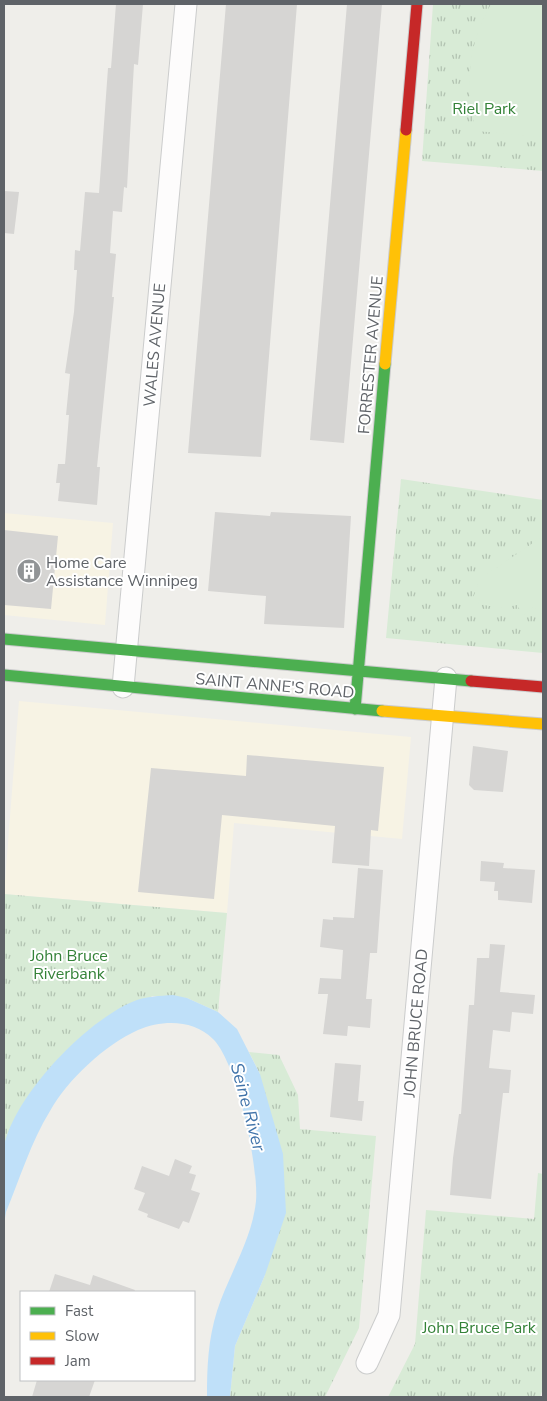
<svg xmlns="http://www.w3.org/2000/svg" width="547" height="1401" font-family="'Nunito Sans',sans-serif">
<defs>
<pattern id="grass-tufts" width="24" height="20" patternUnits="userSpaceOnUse" patternTransform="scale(1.25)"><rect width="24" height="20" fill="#d8ebd6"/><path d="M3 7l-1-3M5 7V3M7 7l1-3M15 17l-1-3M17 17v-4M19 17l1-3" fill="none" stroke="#b2c2b1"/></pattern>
</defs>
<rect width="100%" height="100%" fill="#efeeea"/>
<!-- commercial -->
<path fill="#f7f3e4" d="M 4,513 L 113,523 L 105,625 L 4,615 Z
M 19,701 L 411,737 L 402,839 L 234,823 L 227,913 L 4,894 Z"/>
<!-- grass -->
<path fill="url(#grass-tufts)" d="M 433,4 L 543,4 L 543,171 L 422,161 Z
M 401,479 L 543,500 L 543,653 L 386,638 Z
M 4,894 L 227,913 L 218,1012 L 187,998 L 152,996 L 4,1147 Z
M 249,1052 L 279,1055 L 298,1095 L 300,1129 L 376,1136 L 359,1328 L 325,1397 L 230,1397 L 235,1346 L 265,1275 L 260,1074 Z
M 538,1173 L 543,1174 L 543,1389 L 540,1397 L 388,1397 L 415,1344 L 426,1210 L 534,1219 Z"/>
<!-- pitch -->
<path fill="#d8ebd6" d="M 491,4 L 543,4 L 543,137 L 476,131 C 464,88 468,43 491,4 Z
M 543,536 L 543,615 L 534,607 L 523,615 L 517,605 L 501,608 L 478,604 L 480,599 L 473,598 L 480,579 Z"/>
<!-- water -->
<path fill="#bfe0f9" d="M 173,995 L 187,998 L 218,1012 L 237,1029 L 260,1074 L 283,1154 L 286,1213 L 265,1275 L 235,1346 L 230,1397 L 207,1397 C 207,1367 208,1340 217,1311 C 229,1274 252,1240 256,1201 C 259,1167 237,1062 213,1039 C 193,1019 162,1020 138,1030 C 106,1044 67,1080 50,1111 C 31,1142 20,1178 6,1212 L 4,1224 C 4,1203 0,1166 4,1147 C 14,1096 85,1022 132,1002 C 145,996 160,996 173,995 Z"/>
<!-- building -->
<path fill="#d6d5d3" d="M 116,4 L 143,4 L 138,65 L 134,64 L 127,188 L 124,187 L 122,212 L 113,211 L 110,253 L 116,254 L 112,297 L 114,297 L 97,467 L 100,467 L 97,505 L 58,501 L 60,483 L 56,483 L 58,464 L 65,464 L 67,440 L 69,415 L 66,415 L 70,374 L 65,373 L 74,312 L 77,270 L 74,270 L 75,250 L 80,251 L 85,192 L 99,193 L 108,68 L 111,68 Z
M 226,4 L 297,4 L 261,457 L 188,453 Z
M 347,4 L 382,4 L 344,443 L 310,440 Z
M 4,191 L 19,192 L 14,234 L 4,233 Z
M 215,512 L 270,516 L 271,512 L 351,516 L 344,628 L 264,624 L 266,596 L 208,591 Z
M 4,530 L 58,536 L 51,609 L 4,605 Z
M 473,746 L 508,751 L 503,792 L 474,790 L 469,785 Z
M 247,755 L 384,767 L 378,831 L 371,830 L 369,866 L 332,863 L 335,826 L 222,815 L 214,899 L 138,892 L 151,768 L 246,776 Z
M 481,861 L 504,863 L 503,868 L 535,870 L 532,903 L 498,900 L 498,891 L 494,891 L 495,882 L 480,881 Z
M 358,868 L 383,870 L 377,953 L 370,953 L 366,999 L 372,999 L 370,1028 L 348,1026 L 347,1036 L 323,1034 L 328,994 L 318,994 L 320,978 L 341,979 L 343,950 L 320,947 L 323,919 L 333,920 L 333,917 L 354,918 Z
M 490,944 L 505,945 L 500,992 L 535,995 L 533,1014 L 512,1012 L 510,1032 L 493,1030 L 489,1068 L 511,1070 L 509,1093 L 503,1093 L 491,1199 L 450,1195 L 453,1158 L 459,1114 L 461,1114 L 469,1005 L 474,1005 L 477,958 L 489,958 Z
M 335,1063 L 361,1065 L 358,1101 L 364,1101 L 362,1121 L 330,1117 Z
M 175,1159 L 192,1166 L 189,1173 L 196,1175 L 191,1190 L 200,1193 L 189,1223 L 183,1221 L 179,1229 L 147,1217 L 148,1214 L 138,1210 L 145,1193 L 134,1189 L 142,1166 L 169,1176 Z
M 55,1274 L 90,1285 L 93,1275 L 135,1290 L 134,1292 L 49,1292 Z
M 37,1380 L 95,1380 L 89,1397 L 32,1397 Z"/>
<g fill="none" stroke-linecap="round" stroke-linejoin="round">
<defs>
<path id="street" d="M 123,687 L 186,4
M 367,1363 L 389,1315 L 446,678"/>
<path id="fast" d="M 4,639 L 471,681
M 4,675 L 382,711
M 355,709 L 385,364"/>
<path id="slow" d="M 385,364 L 406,130
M 382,711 L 543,724"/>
<path id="jam" d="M 406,130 L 417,4
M 471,681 L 543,687"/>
</defs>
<!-- street casing -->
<use href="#street" stroke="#cbcccc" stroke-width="23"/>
<!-- fast casing -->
<use href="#fast" stroke="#cacacb" stroke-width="13"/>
<!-- slow casing -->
<use href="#slow" stroke="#cacacb" stroke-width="13"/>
<!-- jam casing -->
<use href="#jam" stroke="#cacacb" stroke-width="13"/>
<!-- street -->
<use href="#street" stroke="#fdfcfc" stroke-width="21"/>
<!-- fast -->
<use href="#fast" stroke="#4caf50" stroke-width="11"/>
<!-- slow -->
<use href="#slow" stroke="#ffc107" stroke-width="11"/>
<!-- jam -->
<use href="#jam" stroke="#c62828" stroke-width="11"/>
</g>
<!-- icons -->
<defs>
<symbol id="building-disc" viewBox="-11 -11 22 22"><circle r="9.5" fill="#919496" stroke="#fff"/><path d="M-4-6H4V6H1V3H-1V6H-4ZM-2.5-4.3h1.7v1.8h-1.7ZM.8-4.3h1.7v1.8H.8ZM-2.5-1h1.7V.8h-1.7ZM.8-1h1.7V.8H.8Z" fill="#fff"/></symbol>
</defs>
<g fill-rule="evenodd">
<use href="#building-disc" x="15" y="557" width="28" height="28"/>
</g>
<g text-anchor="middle" stroke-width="4" stroke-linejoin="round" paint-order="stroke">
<!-- park labels -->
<g font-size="16" fill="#348238" stroke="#fff">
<text x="484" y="114">Riel Park</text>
<text x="69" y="961">John Bruce<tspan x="69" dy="18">Riverbank</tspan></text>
<text x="479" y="1333">John Bruce Park</text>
</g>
<!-- street labels -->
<g font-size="16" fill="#5f6368" stroke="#fff">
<text transform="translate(154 345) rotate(-85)" y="6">WALES AVENUE</text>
<text transform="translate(370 355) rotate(-85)" y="6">FORRESTER AVENUE</text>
<text transform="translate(275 685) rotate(5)" y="6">SAINT ANNE'S ROAD</text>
<text transform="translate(415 1023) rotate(-85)" y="6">JOHN BRUCE ROAD</text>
</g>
<!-- poi labels -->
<g font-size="16" fill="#5f6368" stroke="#fff" text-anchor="start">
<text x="46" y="568">Home Care<tspan x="46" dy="18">Assistance Winnipeg</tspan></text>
</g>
<!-- water labels -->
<g font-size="18" font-style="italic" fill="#4174aa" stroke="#fff">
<text transform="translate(248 1107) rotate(75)" y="6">Seine River</text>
</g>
</g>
<!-- border -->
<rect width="547" height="1401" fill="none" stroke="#5f6368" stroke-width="10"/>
<!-- legend -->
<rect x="20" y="1291" width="175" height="90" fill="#ffffff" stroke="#bfc1c3"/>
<rect x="30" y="1307" width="25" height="8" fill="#4caf50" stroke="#bfc1c3"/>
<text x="65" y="1316" font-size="15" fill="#5f6368">Fast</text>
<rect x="30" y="1332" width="25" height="8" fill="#ffc107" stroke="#bfc1c3"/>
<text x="65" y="1341" font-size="15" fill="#5f6368">Slow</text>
<rect x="30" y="1357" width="25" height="8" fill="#c62828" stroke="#bfc1c3"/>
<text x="65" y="1366" font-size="15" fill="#5f6368">Jam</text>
</svg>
